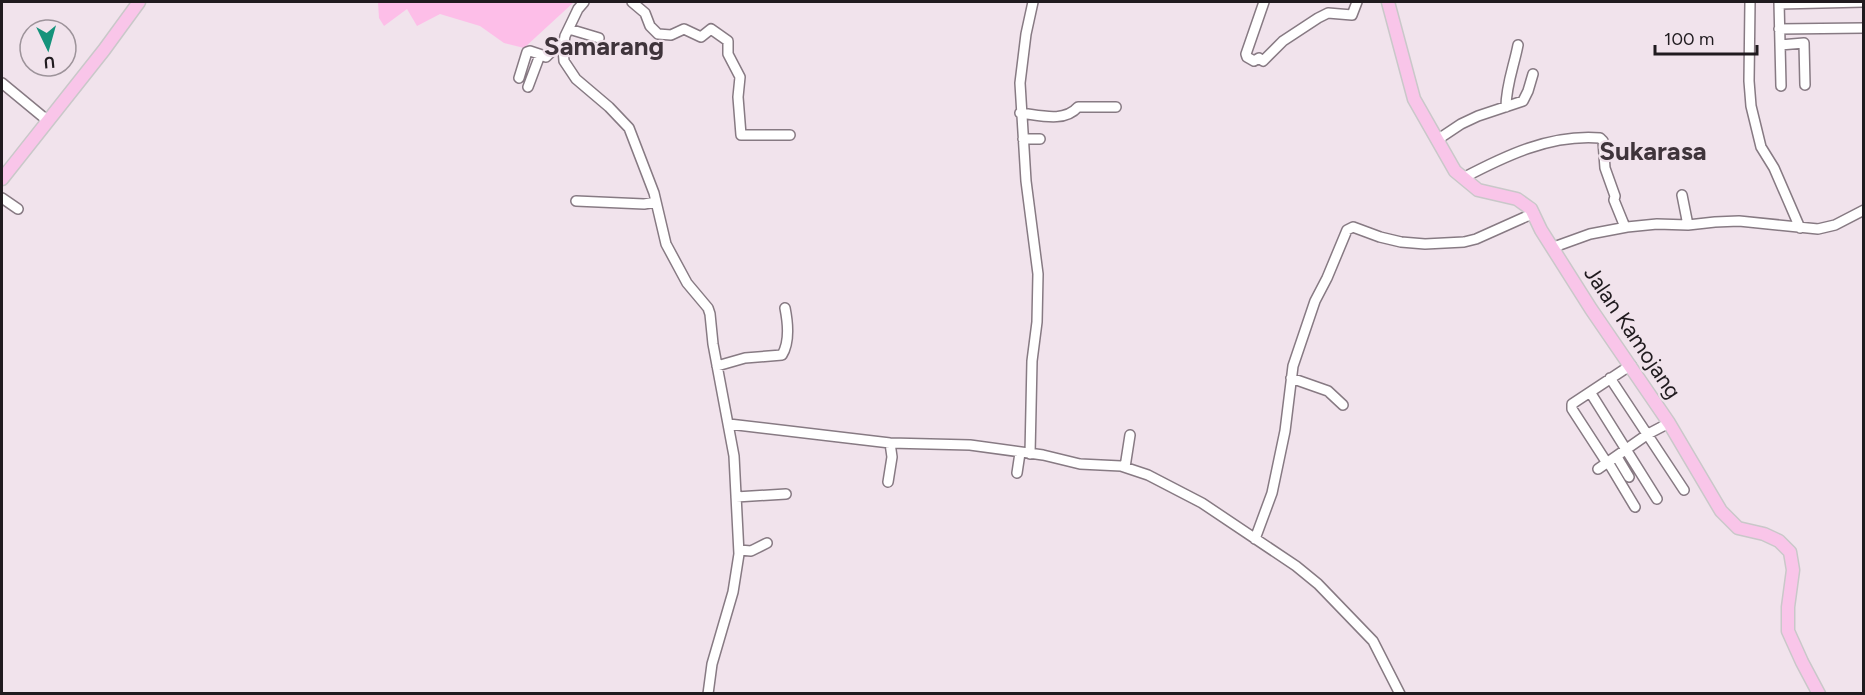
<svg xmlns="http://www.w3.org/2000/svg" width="1865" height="695" font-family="Figtree,sans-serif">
<rect width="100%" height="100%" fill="#f1e3ec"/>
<!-- green -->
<path fill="#fdbee8" d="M 378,2 L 574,2 L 524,48 L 504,43 L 480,26 L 440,14 L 417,26 L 407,9 L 384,26 L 379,18 Z"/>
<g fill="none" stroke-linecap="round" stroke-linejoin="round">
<defs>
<path id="minor" d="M 584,2 L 578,9 L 565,36 L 563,48 L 564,61 L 576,79 L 609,107 L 629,128 L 654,193 L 666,244 L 687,283 L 708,308 L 710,314 L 713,344 L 734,456 L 739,554 L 733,592 L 712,664 L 708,694
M 632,2 L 645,13 L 650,26 L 658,34 L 671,35 L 684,29 L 701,37 L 711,29 L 728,41 L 728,54 L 740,77 L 738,97 L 741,135 L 790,135
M 1264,2 L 1246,54 L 1247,57 L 1254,61 L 1259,58 L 1263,61 L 1283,41 L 1318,18 L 1328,13 L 1352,15 L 1357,2
M 1750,2 L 1749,81 L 1751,106 L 1761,147 L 1774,168 L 1800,228
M 1779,2 L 1781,86
M 1779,4 L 1864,2
M 569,29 L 599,38
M 1779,29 L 1864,28
M 1780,45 L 1804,43 L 1805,85
M 519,78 L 527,52 L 530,51 L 542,55
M 2,83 L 48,121
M 528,87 L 540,55 L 546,57 L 554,49 L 563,46
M 1506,107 C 1506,85 1514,66 1518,45
M 1020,113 C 1039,115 1064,123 1078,107 L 1116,107
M 1023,139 L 1040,139
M 1437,140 L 1461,124 L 1478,116 L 1523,101 L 1528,91 L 1533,74
M 1463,178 C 1505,156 1550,134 1600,138 L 1603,141 L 1605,168 L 1615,196 L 1614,200 L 1625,227
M 1682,195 L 1688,225
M 2,198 L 18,209
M 576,201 L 644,204 L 656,202
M 1554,247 L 1590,234 L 1627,227 L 1657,224 L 1688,225 L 1715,222 L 1739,221 L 1818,229 L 1835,225 L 1864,210
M 717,366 L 745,358 L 782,355 C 790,342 788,323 785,308
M 1291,378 L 1328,391 L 1343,405
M 1610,378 L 1684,490
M 1590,392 L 1657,499
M 729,424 L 890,443 L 970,445 L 1043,455 L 1080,464 L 1121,466 L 1148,475 L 1202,503 L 1296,566 L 1318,584 L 1373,641 L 1400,694
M 1030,454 L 1032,361 L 1037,322 L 1038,274 L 1026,181 L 1020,83 L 1026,34 L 1033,2
M 1617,457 L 1629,477
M 1608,462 L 1635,507
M 1607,463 L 1572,409 L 1572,404 L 1631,365
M 1125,467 L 1130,435
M 1598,469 L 1648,434 L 1669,423
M 1017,473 L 1020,453
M 888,482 L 892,457 L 890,443
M 736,497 L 786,494
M 1255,539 L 1272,493 L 1285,431 L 1293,366 L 1315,301 L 1327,278 L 1347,230 L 1353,227 L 1380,237 L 1401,242 L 1425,244 L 1464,242 L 1476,239 L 1534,213
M 739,550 L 751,551 L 767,543"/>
<path id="major" d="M 1388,2 L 1414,99 L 1455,171 L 1478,190 L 1517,199 L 1531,209 L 1541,230 L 1591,309 L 1669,423 L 1721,511 L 1738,528 L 1764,534 L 1779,541 L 1790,552 L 1793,570 L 1788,607 L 1788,631 L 1802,662 L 1819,694
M 2,179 L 104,50 L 139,2"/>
</defs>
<!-- minor casing -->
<use href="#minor" stroke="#877a83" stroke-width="12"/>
<!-- major casing -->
<use href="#major" stroke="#c9c8c9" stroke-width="15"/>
<!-- minor -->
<use href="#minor" stroke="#fff" stroke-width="9"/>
<!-- major -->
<use href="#major" stroke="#f9c5e9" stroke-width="12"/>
</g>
<g text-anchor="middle" stroke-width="4.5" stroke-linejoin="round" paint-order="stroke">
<!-- street labels -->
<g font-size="22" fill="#201b1f" stroke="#f1e3ec">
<text transform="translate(1633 332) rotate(56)" y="8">Jalan Kamojang</text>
</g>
<!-- quarter labels -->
<g font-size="26" font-weight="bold" fill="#3f343b" stroke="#f1e3ec">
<text x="604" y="55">Samarang</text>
<text x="1653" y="160">Sukarasa</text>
</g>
</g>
<!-- border -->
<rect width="1865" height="695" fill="none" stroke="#201b1f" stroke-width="6"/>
<!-- north arrow -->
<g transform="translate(48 48) rotate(175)"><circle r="28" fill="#f1e3ec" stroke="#9d939a" stroke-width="1.5"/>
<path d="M0-4.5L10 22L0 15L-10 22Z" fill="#15937b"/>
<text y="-9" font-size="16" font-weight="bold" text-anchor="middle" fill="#201b1f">U</text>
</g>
<!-- scale -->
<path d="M1655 45v9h102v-9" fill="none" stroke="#201b1f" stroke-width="3"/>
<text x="1664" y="45" font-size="18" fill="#201b1f" stroke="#f1e3ec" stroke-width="4.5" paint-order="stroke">100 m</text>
</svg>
